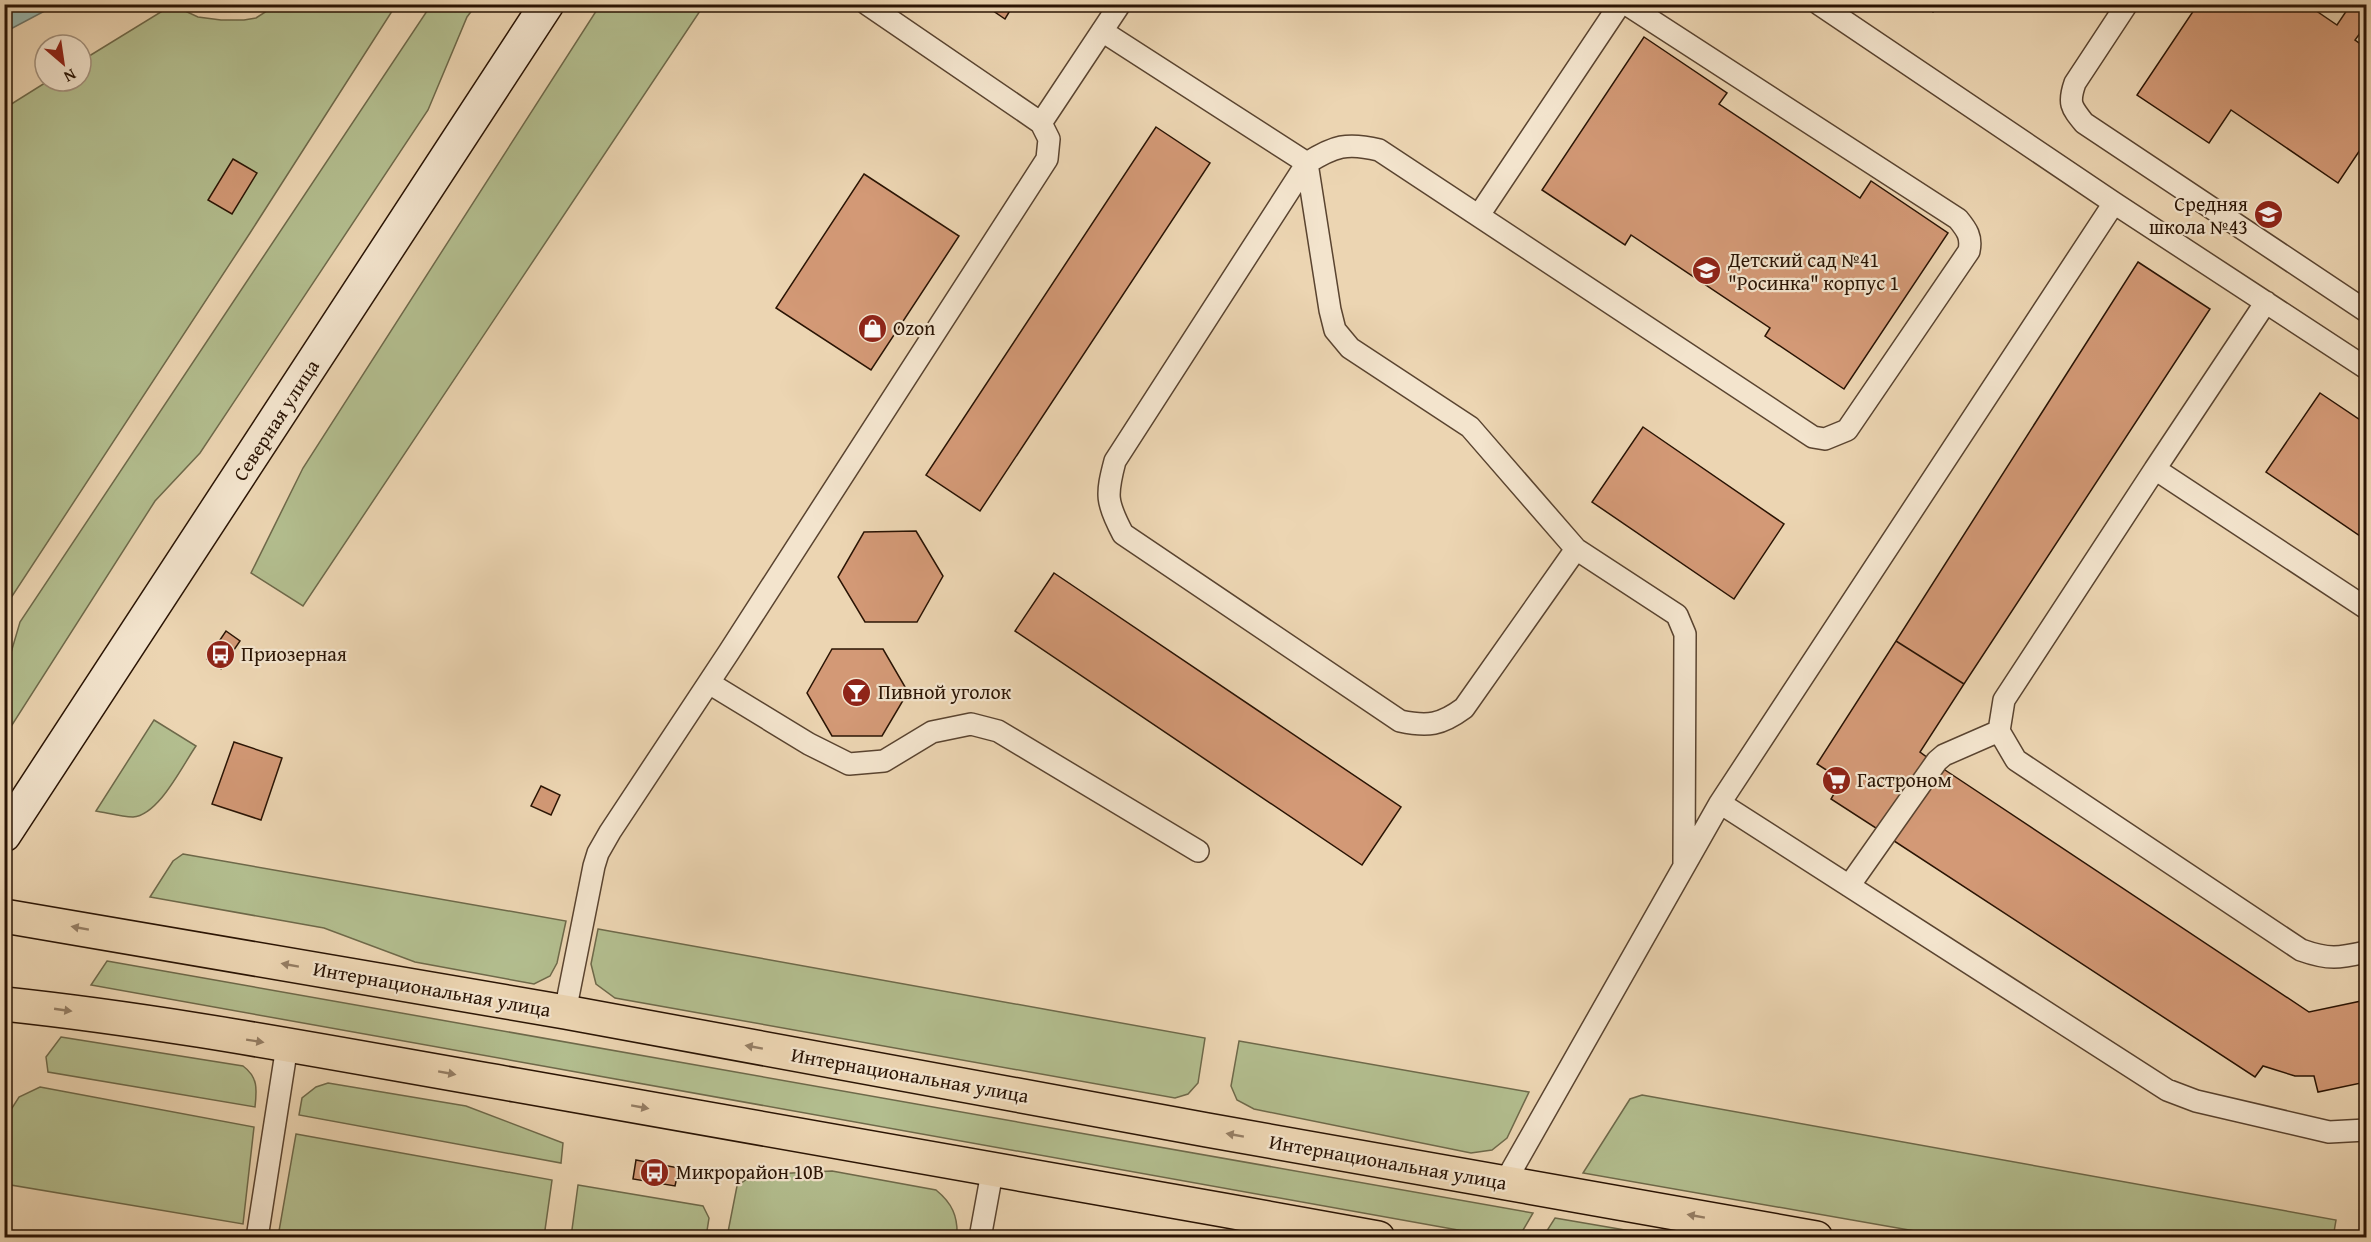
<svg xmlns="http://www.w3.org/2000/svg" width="2371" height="1242" font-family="'Gentium Book Plus',serif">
<rect width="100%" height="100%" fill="#ecd5b2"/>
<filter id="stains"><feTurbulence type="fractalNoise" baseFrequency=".00333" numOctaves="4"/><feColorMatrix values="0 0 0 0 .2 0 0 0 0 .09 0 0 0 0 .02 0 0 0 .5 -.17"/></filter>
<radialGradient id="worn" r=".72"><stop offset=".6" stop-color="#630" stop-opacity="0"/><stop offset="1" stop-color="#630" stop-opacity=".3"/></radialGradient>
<!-- green -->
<path fill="#b3be8f" stroke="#6e694a" stroke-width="1.5" d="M 276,5 L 396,5 L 250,233 L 5,607 L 5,108 L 48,81 L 81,81 L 81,61 L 164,10 L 183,10 L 198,17 L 221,20 L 244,20 L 256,18 Z
M 431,5 L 476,5 L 467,17 L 428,110 L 200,453 L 155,501 L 5,736 L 5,673 L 20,622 Z
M 600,5 L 704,5 L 303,606 L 251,573 L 303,468 Z
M 154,720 L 196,746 C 182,766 159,815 133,817 C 121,817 108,813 96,811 Z
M 183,854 L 566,921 L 557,963 L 550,976 L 534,984 L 415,962 L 324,928 L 150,897 L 173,861 Z
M 598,929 L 1205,1038 L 1198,1083 L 1188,1094 L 1175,1098 L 615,998 L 596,984 L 591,964 Z
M 107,961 L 1533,1213 L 1519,1237 L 1497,1237 L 91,985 Z
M 61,1037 L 243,1066 C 258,1077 257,1089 255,1107 L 48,1072 L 46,1057 Z
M 1239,1041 L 1529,1092 L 1507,1138 L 1492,1150 L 1471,1153 L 1254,1109 L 1237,1100 L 1231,1086 Z
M 328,1083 L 466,1106 L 563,1143 L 561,1163 L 299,1115 L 302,1098 L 316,1087 Z
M 40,1087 L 254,1127 L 243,1224 L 5,1184 L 5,1119 L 19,1097 Z
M 1642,1095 L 2336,1220 L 2333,1238 L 1949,1237 L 1583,1173 L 1630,1099 Z
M 296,1134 L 552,1180 L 544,1237 L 325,1238 L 279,1231 Z
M 832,1171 L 936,1190 C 952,1203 958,1216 957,1237 L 727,1237 L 737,1186 L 753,1175 Z
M 578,1185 L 703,1206 L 709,1218 L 706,1237 L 571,1237 Z
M 1555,1218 L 1666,1237 L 1543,1237 Z"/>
<!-- water -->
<path fill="#99b8af" stroke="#6d766b" stroke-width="1.5" d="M 5,4 L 56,4 L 56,5 L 5,32 Z"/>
<!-- building -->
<path fill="#d39976" stroke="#2a1404" stroke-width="1.5" d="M 983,4 L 1014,4 L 1005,19 Z
M 1922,4 L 1938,4 L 1933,12 Z
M 2198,4 L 2306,4 L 2337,25 L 2351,4 L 2366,4 L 2366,25 L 2355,40 L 2366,48 L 2366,141 L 2338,183 L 2231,110 L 2209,143 L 2137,95 Z
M 1644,37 L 1727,93 L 1719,104 L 1860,198 L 1871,181 L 1948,233 L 1844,389 L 1765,336 L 1770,328 L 1631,235 L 1625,245 L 1542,190 Z
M 1156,127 L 1210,163 L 980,511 L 926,475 Z
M 233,159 L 257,173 L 232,214 L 208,200 Z
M 864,174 L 959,236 L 871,370 L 776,308 Z
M 2138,262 L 2210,309 L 1964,684 L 1896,641 Z
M 2320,393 L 2366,424 L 2366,540 L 2266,472 Z
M 1643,427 L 1784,524 L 1734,599 L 1592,502 Z
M 916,531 L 943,576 L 917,622 L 865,622 L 838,577 L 864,532 Z
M 1054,573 L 1401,807 L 1362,865 L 1015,631 Z
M 226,631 L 240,641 L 221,669 L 207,659 Z
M 1896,641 L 1964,684 L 1920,752 L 1932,761 L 1882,832 L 1831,799 L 1842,780 L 1817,764 Z
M 832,649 L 883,649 L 908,692 L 882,736 L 832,736 L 807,693 Z
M 234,742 L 282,758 L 261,820 L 212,804 Z
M 1939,766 L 2309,1012 L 2366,1000 L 2366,1082 L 2318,1092 L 2314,1076 L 2295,1076 L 2263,1066 L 2255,1077 L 1888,837 Z
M 541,786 L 560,795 L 551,815 L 531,806 Z
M 636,1160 L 679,1168 L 675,1186 L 633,1179 Z"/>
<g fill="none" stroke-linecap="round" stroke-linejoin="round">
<defs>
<path id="service" d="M 1819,4 L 2114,203 L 2366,368
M 2127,4 L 2075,83 C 2068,103 2071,107 2084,123 L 2366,311
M 1102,31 L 1307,163 L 1330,310 L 1335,330 L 1350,348 L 1470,427 L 1576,549 L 1677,615 L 1685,634 L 1684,864
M 1041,123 L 1120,4
M 1479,215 L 1620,4
M 2155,469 L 2266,302
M 1576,549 L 1464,708 C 1441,725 1428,727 1400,721 L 1123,534 C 1106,502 1106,495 1115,461 L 1307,163 C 1334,146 1347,142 1379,150 L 1813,437 L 1825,439 L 1847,430 L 1969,251 C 1972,237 1967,230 1958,219 L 1626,4
M 2366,608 L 2155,469 L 2004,700 L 1999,731 L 2016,760 L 2301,950 C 2329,960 2339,958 2366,952
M 709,683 L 809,744 L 849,764 L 884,761 L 932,732 L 971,724 L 998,731 L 1198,851
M 1720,803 L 2114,203
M 1849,886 L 1937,761 L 1944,755 L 1999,731
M 565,1012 L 594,866 L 598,853 L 610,832 L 729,652 L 1047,159 L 1049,139 L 1041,123 L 867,4
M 1505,1182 L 1720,803 L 2167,1090 L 2196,1101 L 2329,1132 L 2366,1130
M 257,1238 L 287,1046
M 980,1238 L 993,1167"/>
<path id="secondary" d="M 4,835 L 547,4"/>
<path id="primary" d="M 4,916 L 565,1012 L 1207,1130 L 1816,1238
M 4,1004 C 176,1022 346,1056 516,1085 C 804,1135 1091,1186 1378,1238"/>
</defs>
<!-- service casing -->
<use href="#service" stroke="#5a4430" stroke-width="24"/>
<!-- secondary casing -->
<use href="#secondary" stroke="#2a1404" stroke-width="36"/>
<!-- primary casing -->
<use href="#primary" stroke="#2a1404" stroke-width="36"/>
<!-- service -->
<use href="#service" stroke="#f3e4cd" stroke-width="21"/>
<!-- secondary -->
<use href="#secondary" stroke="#f3e4cd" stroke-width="33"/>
<!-- primary -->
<use href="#primary" stroke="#ecd5b2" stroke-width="33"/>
</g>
<!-- one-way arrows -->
<defs><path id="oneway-solid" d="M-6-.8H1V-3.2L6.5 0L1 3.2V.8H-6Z" transform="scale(1.5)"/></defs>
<g fill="#957e64">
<use href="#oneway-solid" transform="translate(80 928) rotate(-170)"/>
<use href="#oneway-solid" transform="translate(290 965) rotate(-170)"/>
<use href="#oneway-solid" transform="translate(63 1010) rotate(8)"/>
<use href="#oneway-solid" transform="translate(255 1041) rotate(9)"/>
<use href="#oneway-solid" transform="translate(754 1047) rotate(-170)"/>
<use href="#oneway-solid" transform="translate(447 1073) rotate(10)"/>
<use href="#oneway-solid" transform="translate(640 1107) rotate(10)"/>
<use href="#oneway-solid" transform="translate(1235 1135) rotate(-170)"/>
<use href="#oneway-solid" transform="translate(1696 1216) rotate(-170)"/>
</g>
<!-- icons -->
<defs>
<symbol id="school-disc" viewBox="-11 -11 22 22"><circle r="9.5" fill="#8f2418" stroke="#f3e4cd"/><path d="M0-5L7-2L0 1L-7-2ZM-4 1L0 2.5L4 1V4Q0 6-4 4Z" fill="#fff"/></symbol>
<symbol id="shop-disc" viewBox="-11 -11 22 22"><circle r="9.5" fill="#8f2418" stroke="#f3e4cd"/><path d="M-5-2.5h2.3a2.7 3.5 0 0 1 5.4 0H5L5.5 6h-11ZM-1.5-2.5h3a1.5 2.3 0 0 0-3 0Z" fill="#fff"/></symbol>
<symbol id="bus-disc" viewBox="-11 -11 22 22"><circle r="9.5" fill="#8f2418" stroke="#f3e4cd"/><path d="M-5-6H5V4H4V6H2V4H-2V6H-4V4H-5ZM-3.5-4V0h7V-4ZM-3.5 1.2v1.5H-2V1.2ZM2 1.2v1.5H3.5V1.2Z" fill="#fff"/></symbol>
<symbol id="bar-disc" viewBox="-11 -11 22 22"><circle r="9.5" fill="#8f2418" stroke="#f3e4cd"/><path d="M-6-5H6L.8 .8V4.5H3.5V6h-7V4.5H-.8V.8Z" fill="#fff"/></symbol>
<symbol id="supermarket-disc" viewBox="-11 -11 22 22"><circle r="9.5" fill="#8f2418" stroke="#f3e4cd"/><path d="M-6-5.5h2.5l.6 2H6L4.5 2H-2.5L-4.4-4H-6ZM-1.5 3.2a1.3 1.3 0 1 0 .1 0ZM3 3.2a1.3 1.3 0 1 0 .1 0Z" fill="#fff"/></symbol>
</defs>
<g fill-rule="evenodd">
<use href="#school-disc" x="2252" y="198" width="33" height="33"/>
<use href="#school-disc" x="1690" y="254" width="33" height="33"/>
<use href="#shop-disc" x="856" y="312" width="33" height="33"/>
<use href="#bus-disc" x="204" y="638" width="33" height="33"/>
<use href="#bar-disc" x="840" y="676" width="33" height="33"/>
<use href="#supermarket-disc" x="1820" y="764" width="33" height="33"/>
<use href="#bus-disc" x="638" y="1156" width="33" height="33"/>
</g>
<g text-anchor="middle" stroke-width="4.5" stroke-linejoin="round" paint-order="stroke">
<!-- poi labels -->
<g font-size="20" fill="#2a1404" stroke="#f3e4cd" text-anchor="start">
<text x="2248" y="211" text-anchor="end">Средняя<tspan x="2248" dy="23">школа №43</tspan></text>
<text x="1728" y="267">Детский сад №41<tspan x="1728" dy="23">"Росинка" корпус 1</tspan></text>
<text x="893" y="335">Ozon</text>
<text x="241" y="661">Приозерная</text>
<text x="878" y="699">Пивной уголок</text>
<text x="1857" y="787">Гастроном</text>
<text x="676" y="1179">Микрорайон 10В</text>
</g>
<!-- street labels -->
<g font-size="20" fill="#2a1404" stroke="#f3e4cd">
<text transform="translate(276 420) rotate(-57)" y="7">Северная улица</text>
<text transform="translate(432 989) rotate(10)" y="7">Интернациональная улица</text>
<text transform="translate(910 1075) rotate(10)" y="7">Интернациональная улица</text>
<text transform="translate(1388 1162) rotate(10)" y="7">Интернациональная улица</text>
</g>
</g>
<!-- margin -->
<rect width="2371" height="1242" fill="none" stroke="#ecd5b2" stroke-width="24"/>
<rect x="6" y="6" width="2359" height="1230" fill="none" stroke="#2a1404" stroke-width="3"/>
<rect x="12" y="12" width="2347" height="1218" fill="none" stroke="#2a1404" stroke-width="1.5"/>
<!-- north arrow -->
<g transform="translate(63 63) rotate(151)"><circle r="28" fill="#f3e4cd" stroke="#a3917d" stroke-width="1.5"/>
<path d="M0-4.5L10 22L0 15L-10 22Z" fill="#8f2418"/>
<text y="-9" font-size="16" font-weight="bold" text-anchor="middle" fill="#2a1404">N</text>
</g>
<rect width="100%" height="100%" filter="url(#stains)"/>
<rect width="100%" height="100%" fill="url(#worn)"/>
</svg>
